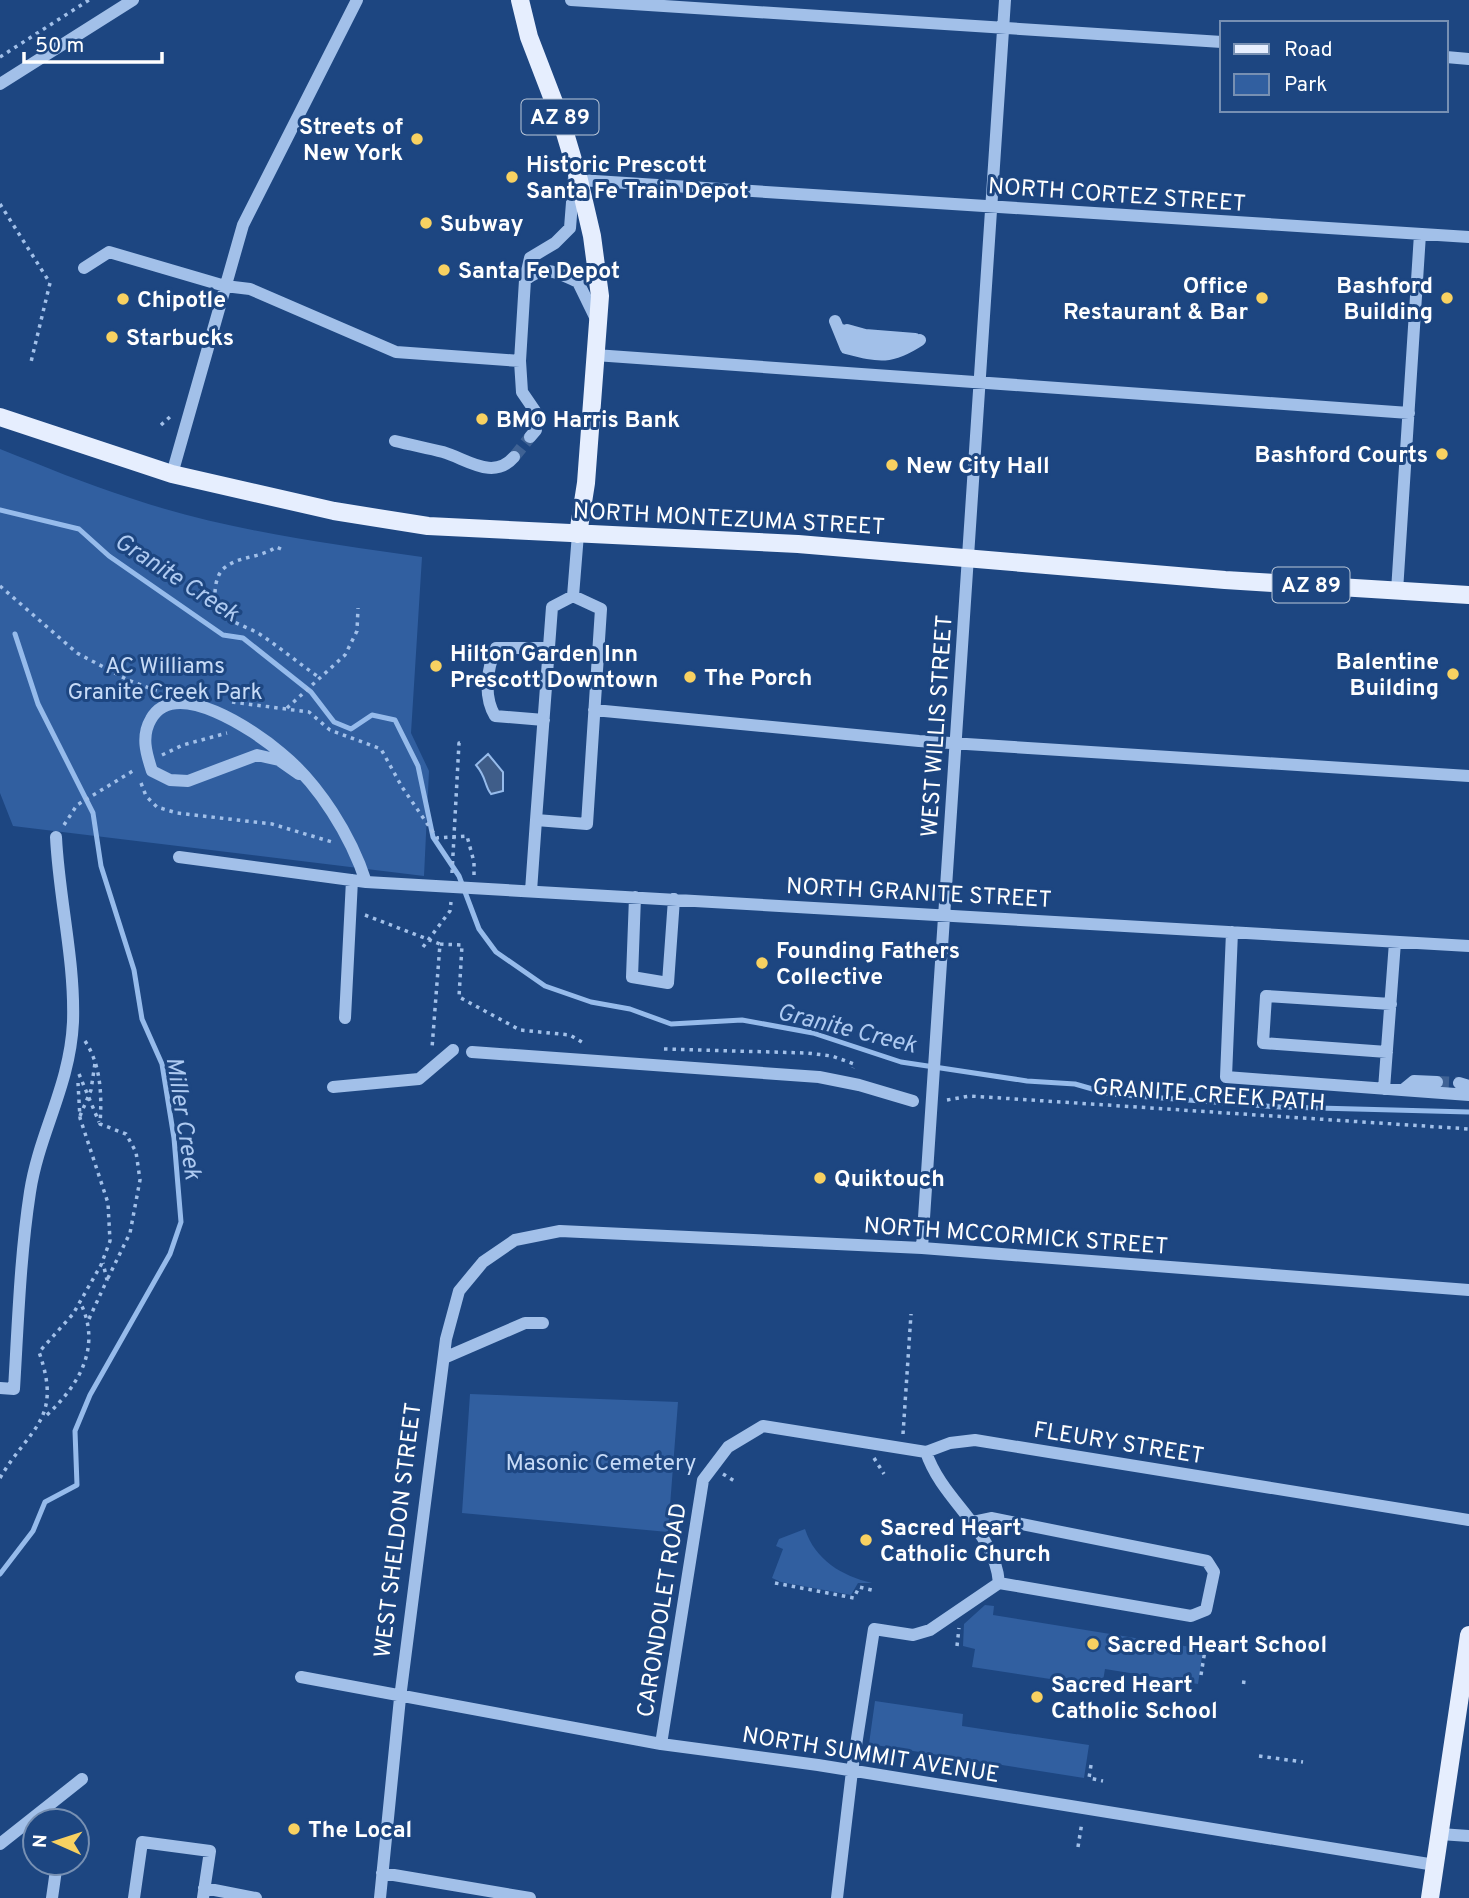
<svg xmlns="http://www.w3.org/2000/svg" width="1469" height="1898" font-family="Overpass,sans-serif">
<rect width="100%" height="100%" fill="#1d4681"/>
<!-- green -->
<path fill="#315fa0" d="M 0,449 C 43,466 86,484 130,498 C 224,530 324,543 422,557 L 411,733 L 429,771 L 424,876 L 13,826 L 0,793 Z
M 470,1394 L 678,1402 L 668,1532 L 462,1513 Z
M 805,1529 C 815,1560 842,1576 872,1583 L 858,1583 L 851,1595 L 781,1582 L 772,1578 L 783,1549 L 776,1546 L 779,1539 Z
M 985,1605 L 994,1606 L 993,1615 L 1203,1649 L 1198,1684 L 1105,1669 L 1102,1687 L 972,1667 L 975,1649 L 963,1646 L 964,1624 Z
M 875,1701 L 963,1714 L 962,1726 L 1089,1745 L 1084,1778 L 869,1744 Z"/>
<!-- water -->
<path fill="#3f5d89" stroke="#96bbeb" stroke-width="2" d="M 488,754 L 503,772 L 503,791 L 491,794 C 484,785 487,778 476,765 Z"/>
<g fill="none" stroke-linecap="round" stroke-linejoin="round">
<!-- stream -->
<path stroke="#96bbeb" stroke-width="5" d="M 0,510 L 79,529 L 109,556 L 223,635 L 243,638 L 311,692 L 334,722 L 351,729 L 372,715 L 395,720 L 418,766 L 433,837 L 459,876 L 479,929 L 496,952 L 545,986 L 591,1002 L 630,1009 L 671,1024 L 742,1020 L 813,1033 L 901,1062 L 1027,1081 L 1075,1084 L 1110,1094 L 1280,1107 L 1469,1112
M 0,1574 L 33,1531 L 45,1502 L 77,1485 L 75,1431 L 90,1395 L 170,1254 L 181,1222 L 174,1138 L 162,1064 L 142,1019 L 134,970 L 101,866 L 93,813 L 38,704 L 15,634"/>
<!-- minor-tunnel -->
<path stroke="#3f6294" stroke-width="12" stroke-dasharray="12 6" stroke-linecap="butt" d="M 514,457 L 530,437
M 1437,1082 L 1459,1083"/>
<!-- path -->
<path stroke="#a2c0e9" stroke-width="3.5" stroke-dasharray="3.5 5" stroke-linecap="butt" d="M 0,57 L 89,0
M 0,204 L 50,283 L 31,362
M 161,425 L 172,415
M 281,549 L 276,547 C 259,559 239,555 223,569 C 217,575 215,586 215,594 C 216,623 245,623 264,637 C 283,650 301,665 320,678
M 0,586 L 77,653 L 128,680 L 160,692
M 232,702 L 309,712 L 330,730 L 381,749 L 402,787 L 437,838 L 467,836 L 474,862 L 474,875
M 287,708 L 345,655 L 357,631 L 358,608
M 162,755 L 183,745 L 227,733
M 141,783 L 146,796 L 157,807 L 177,813 L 272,824 L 332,842
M 64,825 L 77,805 L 136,769
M 452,873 L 459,743 L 464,744
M 365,915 L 440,944 L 432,1048
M 440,944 L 462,945 L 459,997 L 520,1030 L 570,1035 L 585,1044
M 423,947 L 450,911 L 451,902
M 85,1041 C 101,1065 102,1095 100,1124 L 126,1134 L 136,1152 L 140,1180 L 130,1233 L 107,1280
M 664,1049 L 807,1053 L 832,1056 L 854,1064 L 853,1068
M 79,1074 L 99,1122
M 947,1100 L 970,1096 L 1469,1129
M 80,1116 L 91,1090 L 95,1063
M 89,1319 L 107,1280 L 103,1263
M 47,1415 C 80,1384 102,1346 80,1302
M 903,1434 L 911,1314
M 874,1458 L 884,1474
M 723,1474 L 736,1482
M 0,1478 C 30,1427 63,1420 39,1352 L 73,1314 L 101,1265 L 110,1241 L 108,1203 L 80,1118 L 78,1083
M 775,1583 L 854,1598 L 859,1587 L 876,1591
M 957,1646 L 959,1628
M 1201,1675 L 1205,1650
M 1242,1682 L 1250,1683
M 1259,1756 L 1303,1762
M 1091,1765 L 1089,1778 L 1103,1781
M 1078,1847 L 1082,1822"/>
<!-- minor -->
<path stroke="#a2c0e9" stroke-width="12" d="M 571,0 L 1222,42
M 1446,57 L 1469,59
M 0,84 L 133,0
M 579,180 L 1469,237
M 84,268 L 109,252 L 225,286 L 250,289 L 396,352 L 520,361 L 525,280 L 530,258 L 555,243 L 570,228 L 574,177
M 525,280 C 545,264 556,272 578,282 L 598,323
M 835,321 L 846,348 C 880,357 891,359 920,340
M 842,330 C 855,350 890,349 911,342
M 847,330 L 865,335 L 915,339
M 595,355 L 1409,413
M 520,361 L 522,392 L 535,411 L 536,430 L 530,437
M 395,441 C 411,445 427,448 443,452 C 467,459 493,481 514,457
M 172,474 L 243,225 L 357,0
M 1397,591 L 1420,234
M 573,596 L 601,609 L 587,824 L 536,820 L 552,607 Z
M 573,596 L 578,534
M 594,710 L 919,741 L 1469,776
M 544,720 L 495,716 C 483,696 487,669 496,648 L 549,648
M 299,774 L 279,760 L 257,755 L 188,781 L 170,780 L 152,771 C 146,753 141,736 151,719 C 175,676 255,731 281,753 C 319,784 351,836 366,882
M 179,857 L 366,882 L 1469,946
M 531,891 L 536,820
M 635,897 L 632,977 L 668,983 L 674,899
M 1232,932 L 1226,1077 L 1469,1095
M 345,1018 L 352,880
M 472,1052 L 819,1077 L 859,1085 L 913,1101
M 1387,1052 L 1263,1043 L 1266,996 L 1391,1004
M 1459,1083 L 1469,1086
M 333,1087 L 419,1079 L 453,1050
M 1384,1089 L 1395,942
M 1403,1090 L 1414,1081 L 1437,1082
M 922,1248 L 1005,0
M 444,1358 L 525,1323 L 543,1323
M 0,1388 L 14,1389 C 18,1324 20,1257 30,1192 C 39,1133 70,1086 73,1022 C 75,960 59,899 56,837
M 926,1452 C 942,1501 995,1530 999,1583
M 301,1677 L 661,1744 L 818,1765 L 1435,1865
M 661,1744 L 703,1480 L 728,1447 L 763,1426 L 926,1452 L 950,1443 L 975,1440 L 1469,1520
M 1440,1834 L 1469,1836
M 0,1844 L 82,1779
M 382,1873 L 530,1898
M 204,1888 L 256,1898
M 52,1898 L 57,1863
M 134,1898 L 142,1842 L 210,1851 L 203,1898
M 380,1898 L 400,1698 L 446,1339 L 459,1291 L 483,1262 L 515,1240 L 560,1231 L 922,1248 L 1469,1290
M 837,1898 L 852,1771 L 874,1629 L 913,1635 L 930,1630 L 999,1583 L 1191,1616 L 1206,1610 L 1214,1572 L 1207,1561 L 991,1518 L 972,1522"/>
<!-- major -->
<path stroke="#e6eefe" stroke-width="18" d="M 520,0 L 529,37 L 562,123 L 579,180 L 592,236 L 600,296 L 586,483 L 578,534
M 0,417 L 172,474 L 334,511 L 428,526 L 798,544 L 1225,580 L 1469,595
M 1430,1898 L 1469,1635"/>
</g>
<!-- markers -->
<g fill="#f8d161" stroke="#1d4681" stroke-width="2.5">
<circle cx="417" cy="139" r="7"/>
<circle cx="512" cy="177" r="7"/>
<circle cx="426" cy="223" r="7"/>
<circle cx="444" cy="270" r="7"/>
<circle cx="1262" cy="298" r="7"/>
<circle cx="1447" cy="298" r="7"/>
<circle cx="123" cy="299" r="7"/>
<circle cx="112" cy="337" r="7"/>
<circle cx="482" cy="419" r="7"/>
<circle cx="1442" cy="454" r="7"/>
<circle cx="892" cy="465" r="7"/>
<circle cx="436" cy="666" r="7"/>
<circle cx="1453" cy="674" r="7"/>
<circle cx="690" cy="677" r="7"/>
<circle cx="762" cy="963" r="7"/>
<circle cx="820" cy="1178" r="7"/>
<circle cx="866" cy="1540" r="7"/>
<circle cx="1093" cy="1644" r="7"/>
<circle cx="1037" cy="1697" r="7"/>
<circle cx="294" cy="1829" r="7"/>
</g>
<g text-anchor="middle" stroke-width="6" stroke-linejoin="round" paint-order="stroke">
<!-- shield labels -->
<g fill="#1d4681" stroke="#bbc8d9" stroke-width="2">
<rect x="521.5" y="99.5" width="77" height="35" rx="5"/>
<rect x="1272.5" y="567.5" width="77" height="35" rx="5"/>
</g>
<g font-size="21" font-weight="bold" fill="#fff">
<text x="560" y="124">AZ 89</text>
<text x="1311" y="592">AZ 89</text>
</g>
<!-- poi labels -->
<g font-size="23" font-weight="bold" fill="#fff" stroke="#1d4681" text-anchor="start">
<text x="403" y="134" text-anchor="end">Streets of<tspan x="403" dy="26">New York</tspan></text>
<text x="526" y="172">Historic Prescott<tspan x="526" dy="26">Santa Fe Train Depot</tspan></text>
<text x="440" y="231">Subway</text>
<text x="458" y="278">Santa Fe Depot</text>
<text x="1248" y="293" text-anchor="end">Office<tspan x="1248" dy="26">Restaurant &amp; Bar</tspan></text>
<text x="1433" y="293" text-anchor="end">Bashford<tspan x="1433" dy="26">Building</tspan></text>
<text x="137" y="307">Chipotle</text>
<text x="126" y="345">Starbucks</text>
<text x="496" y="427">BMO Harris Bank</text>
<text x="1428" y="462" text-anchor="end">Bashford Courts</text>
<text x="906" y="473">New City Hall</text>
<text x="450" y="661">Hilton Garden Inn<tspan x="450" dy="26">Prescott Downtown</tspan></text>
<text x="1439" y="669" text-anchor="end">Balentine<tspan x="1439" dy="26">Building</tspan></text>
<text x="704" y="685">The Porch</text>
<text x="776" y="958">Founding Fathers<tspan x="776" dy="26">Collective</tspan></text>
<text x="834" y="1186">Quiktouch</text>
<text x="880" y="1535">Sacred Heart<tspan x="880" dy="26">Catholic Church</tspan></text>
<text x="1107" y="1652">Sacred Heart School</text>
<text x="1051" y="1692">Sacred Heart<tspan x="1051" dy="26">Catholic School</tspan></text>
<text x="308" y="1837">The Local</text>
</g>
<!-- street labels -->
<g font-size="23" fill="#fff" stroke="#1d4681">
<text transform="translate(1117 194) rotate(4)" y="8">NORTH CORTEZ STREET</text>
<text transform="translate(729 518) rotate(3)" y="8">NORTH MONTEZUMA STREET</text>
<text transform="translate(936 726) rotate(-86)" y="8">WEST WILLIS STREET</text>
<text transform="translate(919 892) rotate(3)" y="8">NORTH GRANITE STREET</text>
<text transform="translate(1209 1094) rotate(4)" y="8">GRANITE CREEK PATH</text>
<text transform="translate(1016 1235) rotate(4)" y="8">NORTH MCCORMICK STREET</text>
<text transform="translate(1119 1442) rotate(9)" y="8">FLEURY STREET</text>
<text transform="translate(397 1530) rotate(-83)" y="8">WEST SHELDON STREET</text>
<text transform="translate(661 1610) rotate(-81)" y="8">CARONDOLET ROAD</text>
<text transform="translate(871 1754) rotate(9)" y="8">NORTH SUMMIT AVENUE</text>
</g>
<!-- park labels -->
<g font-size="23" fill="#c7dbf7" stroke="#1d4681">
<text x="165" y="673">AC Williams<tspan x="165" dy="26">Granite Creek Park</tspan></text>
<text x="601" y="1470">Masonic Cemetery</text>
</g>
<!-- water labels -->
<g font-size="24" font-style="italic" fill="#aecaf1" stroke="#1d4681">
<text transform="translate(177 577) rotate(33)" y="8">Granite Creek</text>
<text transform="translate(847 1028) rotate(14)" y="8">Granite Creek</text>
<text transform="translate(184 1118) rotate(81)" y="8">Miller Creek</text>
</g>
</g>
<!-- legend -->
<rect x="1220" y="21" width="228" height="91" fill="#1d4681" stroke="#7790b3" stroke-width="2"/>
<rect x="1234" y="44" width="35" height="10" fill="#e6eefe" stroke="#7790b3" stroke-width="2"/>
<text x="1284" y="56" font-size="21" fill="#ffffff">Road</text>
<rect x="1234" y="74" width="35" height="21" fill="#315fa0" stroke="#7790b3" stroke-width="2"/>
<text x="1284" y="91" font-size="21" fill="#ffffff">Park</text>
<!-- north arrow -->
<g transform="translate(56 1842) rotate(273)"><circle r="33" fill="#1d4681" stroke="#7790b3" stroke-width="2"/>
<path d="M0-5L12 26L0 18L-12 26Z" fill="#f8d161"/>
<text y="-10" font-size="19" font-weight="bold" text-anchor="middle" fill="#ffffff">N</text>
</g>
<!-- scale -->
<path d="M24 52v10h138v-10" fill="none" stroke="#ffffff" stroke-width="3.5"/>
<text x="35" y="52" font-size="21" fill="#ffffff" stroke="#1d4681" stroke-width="5" paint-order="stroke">50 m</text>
</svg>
